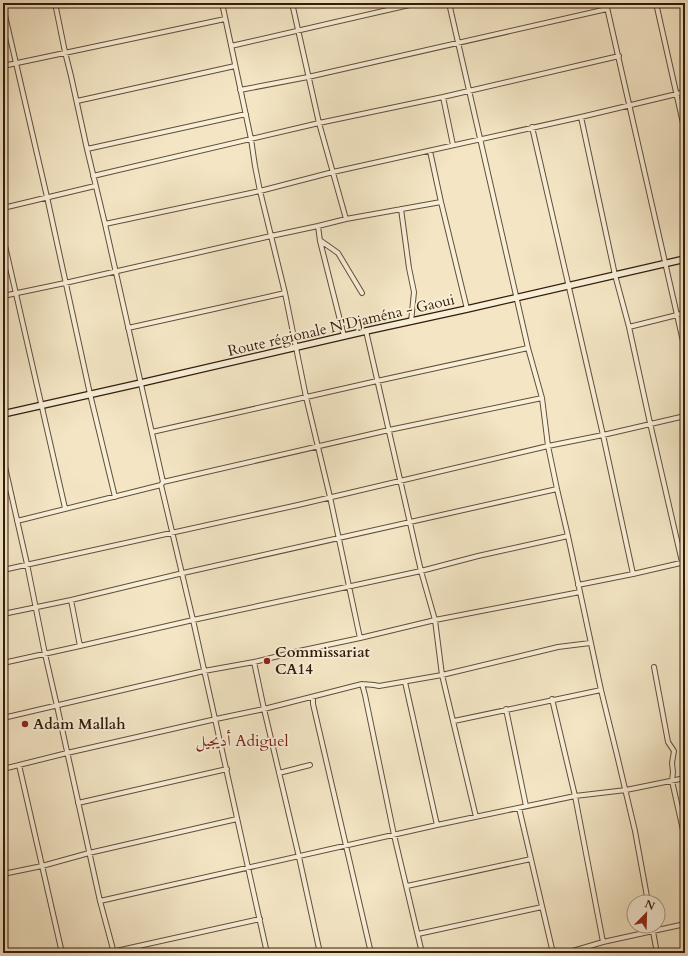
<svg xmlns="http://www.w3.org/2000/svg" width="688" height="956" font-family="Cardo,Amiri,serif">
<rect width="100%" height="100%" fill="#f4e6c5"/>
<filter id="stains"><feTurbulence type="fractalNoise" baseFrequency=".005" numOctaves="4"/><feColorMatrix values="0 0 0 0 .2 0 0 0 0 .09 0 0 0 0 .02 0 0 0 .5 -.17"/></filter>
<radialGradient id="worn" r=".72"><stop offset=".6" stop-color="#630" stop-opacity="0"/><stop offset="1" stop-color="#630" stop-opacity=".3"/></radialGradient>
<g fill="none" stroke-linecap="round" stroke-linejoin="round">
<defs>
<path id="street" d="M 55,3 L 65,52 L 71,76 L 87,149 L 105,224 L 163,482 L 161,485 L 193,620 L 267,953
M 222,3 L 251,139 L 255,166 L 260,191 L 285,293 L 306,397 L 330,497 L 360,638
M 292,3 L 319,123 L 346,219
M 449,3 L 528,348 L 542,398 L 548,446 L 557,489 L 568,536 L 601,690 L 617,755 L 635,831 L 648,902
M 606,3 L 685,350
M 656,3 L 685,132
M 55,5 L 65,3
M 3,7 L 47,197 L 90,394 L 115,497
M 231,46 L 418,3
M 3,66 L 225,19
M 240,90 L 308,77 L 607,9
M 443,97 L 453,145
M 77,101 L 235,66
M 581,117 L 615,275 L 629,327 L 650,423 L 682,562
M 532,127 L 603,435 L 633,574
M 87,149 L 246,114
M 430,151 L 441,202 L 467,309
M 93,176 L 319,123 L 443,97 L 619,56
M 3,208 L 95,186
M 401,209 L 409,268 L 414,292 L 411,322
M 105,224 L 260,191 L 333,172 L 581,117 L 685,92
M 318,226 L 320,241 L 344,336
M 3,237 L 65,508
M 321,241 L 338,253 L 362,293
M 3,296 L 65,283 L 271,236 L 318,226 L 346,219 L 441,202
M 629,327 L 685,313
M 128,328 L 214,309 L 285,293
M 366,331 L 421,571 L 435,620 L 442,675 L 476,817
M 152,432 L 377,381 L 528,348
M 3,458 L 27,564 L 45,654 L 57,706 L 100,901 L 114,953
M 163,482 L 389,430 L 542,398
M 17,521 L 161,485
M 3,570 L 298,505 L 548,446 L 603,435 L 685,416
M 578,585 L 633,574 L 685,562
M 71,600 L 80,646
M 3,614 L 71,600 L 183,573 L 557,489
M 254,662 L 264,709 L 299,857 L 320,953
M 3,663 L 80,646 L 193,620 L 421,571 L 478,556 L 568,536
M 654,667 L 668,742 L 674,751 L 672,763 L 673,772 L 672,781 L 685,839
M 405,682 L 437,825
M 362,684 L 365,695 L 394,835 L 422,953
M 313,697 L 313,704 L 371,953
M 552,699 L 575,796 L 603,942
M 506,709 L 526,806
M 3,718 L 204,671 L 254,662 L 299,651 L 360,638 L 435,620 L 580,592
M 454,721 L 601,690
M 19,765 L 62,953
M 3,769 L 67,753 L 216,719 L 264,709 L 362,684 L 374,685 L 379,686 L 442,675 L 558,647 L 590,643
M 279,773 L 310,765
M 78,803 L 227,769
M 519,808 L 553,953
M 3,874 L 42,866 L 89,853 L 237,819
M 407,886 L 531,859
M 100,901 L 437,825 L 575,796 L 626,790 L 685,778
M 652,926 L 657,953
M 418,934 L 542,907
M 3,937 L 6,953
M 107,953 L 260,919
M 566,953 L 603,942 L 685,924"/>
<path id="secondary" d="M 3,414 L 141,383 L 366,331 L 467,309 L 685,259"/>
</defs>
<!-- street casing -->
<use href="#street" stroke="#644e38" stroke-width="6"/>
<!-- secondary casing -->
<use href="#secondary" stroke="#341c09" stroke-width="8"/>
<!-- street -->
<use href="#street" stroke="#f8efd9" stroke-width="4"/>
<!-- secondary -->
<use href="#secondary" stroke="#f8efd9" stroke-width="5.5"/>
</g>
<!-- markers -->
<g fill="#8f2418" stroke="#f8efd9" stroke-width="1.5">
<circle cx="267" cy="661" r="4"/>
<circle cx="25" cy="724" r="4"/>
</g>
<g text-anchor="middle" stroke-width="3.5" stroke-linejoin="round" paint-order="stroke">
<!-- street labels -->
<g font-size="15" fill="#341c09" stroke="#f8efd9">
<text transform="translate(341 325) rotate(-13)" y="5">Route régionale N'Djaména - Gaoui</text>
</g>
<!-- poi labels -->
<g font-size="15" font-weight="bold" fill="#341c09" stroke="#f8efd9" text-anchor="start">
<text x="275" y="657">Commissariat<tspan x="275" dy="17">CA14</tspan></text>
<text x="33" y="729">Adam Mallah</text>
</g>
<!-- neighbourhood labels -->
<g font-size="16" fill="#7a1f14" stroke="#f8efd9">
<text x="242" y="746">أديجيل Adiguel</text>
</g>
</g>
<!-- margin -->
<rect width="688" height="956" fill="none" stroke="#f4e6c5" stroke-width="16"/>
<rect x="4" y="4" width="680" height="948" fill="none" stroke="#341c09" stroke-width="2"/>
<rect x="8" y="8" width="672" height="940" fill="none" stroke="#341c09"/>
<!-- north arrow -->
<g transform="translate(646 914) rotate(23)"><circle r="19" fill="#f8efd9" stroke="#aa9b86"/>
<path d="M0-3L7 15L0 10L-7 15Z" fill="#8f2418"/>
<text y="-6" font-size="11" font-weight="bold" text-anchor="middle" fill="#341c09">N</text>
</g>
<rect width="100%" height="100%" filter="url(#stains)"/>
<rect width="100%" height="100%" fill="url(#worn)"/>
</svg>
